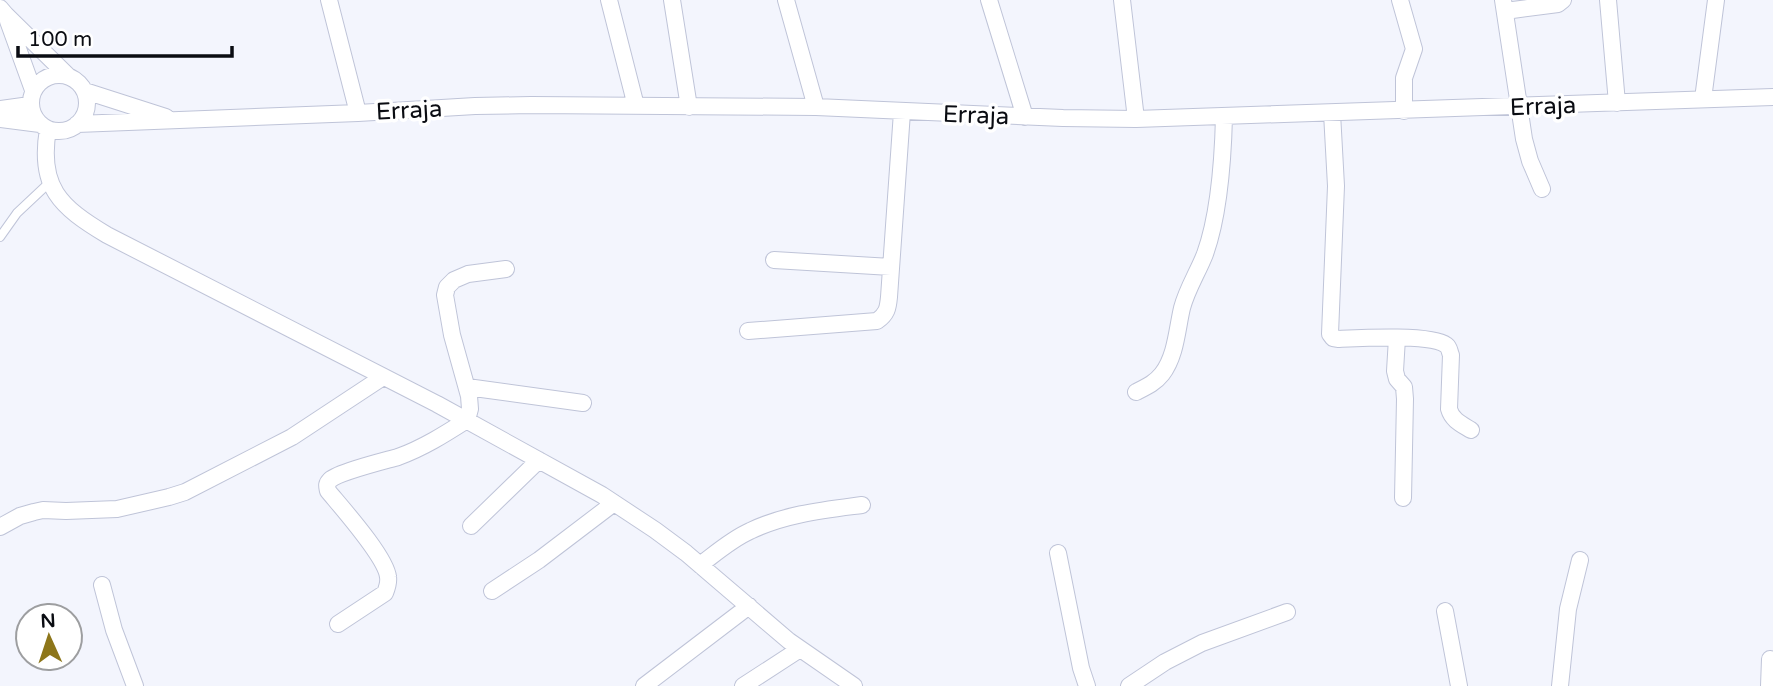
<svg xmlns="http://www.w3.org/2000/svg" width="1773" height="686" font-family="'Varela Round',sans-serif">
<rect width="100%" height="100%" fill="#f3f5fd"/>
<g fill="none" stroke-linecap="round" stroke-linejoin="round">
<defs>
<path id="service" d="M 0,237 L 17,213 L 50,182"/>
<path id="minor" d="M 329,0 L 358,113
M 609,0 L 636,106
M 672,0 L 689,107
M 786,0 L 816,107
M 989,0 L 1025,117
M 1122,0 L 1136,119
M 1400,0 L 1414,49 L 1404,78 L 1404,111
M 1503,0 L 1524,139 L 1530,161 L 1542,189
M 1608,0 L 1617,103
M 0,8 L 6,15 L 68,76
M 1505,11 L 1558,4 L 1563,0
M 8,21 L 33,90
M31 103a28 28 0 1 1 56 0a28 28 0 1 1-56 0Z
M 85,91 L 166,117
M 1703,99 L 1716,0
M 0,109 L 30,105
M 1332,113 L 1336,186 L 1330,334 L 1333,338 L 1339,339 C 1360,338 1432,334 1446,345 C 1450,348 1449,351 1451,355 L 1449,409 C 1452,420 1461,424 1471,430
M 0,119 L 40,124
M 77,124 L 358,113 L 475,106 L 531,105 L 816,107 L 1063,118 L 1136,119 L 1773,97
M 48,129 C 38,187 60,207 107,235 L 437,404 L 602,495 L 655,530 L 686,553 L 789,641 L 854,686
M 774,260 L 891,267
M 748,331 L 877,321 C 887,314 888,308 889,297 L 902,112
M 1397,338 L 1395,371 L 1397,379 L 1404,387 L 1405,399 L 1403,498
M 467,387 L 583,403
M 1136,392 C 1146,387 1155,383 1162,374 C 1176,356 1177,329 1182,308 C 1187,289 1198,272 1205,254 C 1219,215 1223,157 1224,117
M 471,526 L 539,460
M 0,527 L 20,516 L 34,512 L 43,510 L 66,511 L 117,509 L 169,497 L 185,492 L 292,437 L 383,377
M 1058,553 L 1081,668 L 1087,686
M 700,565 C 716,553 732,539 750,531 C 785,514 824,510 862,505
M 102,585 L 114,630 L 135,686
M 492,591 L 539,560 L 614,503
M 1445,611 L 1459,686
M 338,624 L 385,593 C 387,588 389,583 388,577 C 386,557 342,508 328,491 C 327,486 326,484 330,480 C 339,472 384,461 398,457 C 423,448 445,434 467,420 L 470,409 L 469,396 L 452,335 L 445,295 L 447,287 L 454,280 L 468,274 L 506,269
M 644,686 L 749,606
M 743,686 L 800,649
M 1129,686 L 1165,662 L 1202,643 L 1287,612
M 1560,686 L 1568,609 L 1580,560
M 1769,686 L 1770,659"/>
</defs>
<!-- service casing -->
<use href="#service" stroke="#bfc4d8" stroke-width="10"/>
<!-- minor casing -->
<use href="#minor" stroke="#bfc4d8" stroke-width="18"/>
<!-- service -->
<use href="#service" stroke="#fff" stroke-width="8"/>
<!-- minor -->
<use href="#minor" stroke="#fff" stroke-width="16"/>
</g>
<g text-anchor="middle" stroke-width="7" stroke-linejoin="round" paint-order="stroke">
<!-- street labels -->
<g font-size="24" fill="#0a0c12" stroke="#fff">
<text transform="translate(1543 106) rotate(-2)" y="8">Erraja</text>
<text transform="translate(409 110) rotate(-3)" y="8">Erraja</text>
<text transform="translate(976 115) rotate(2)" y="8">Erraja</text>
</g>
</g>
<!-- north arrow -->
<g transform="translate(49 637) rotate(357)"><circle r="33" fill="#ffffff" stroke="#9d9ea0" stroke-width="2"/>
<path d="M0-5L12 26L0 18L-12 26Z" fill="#8d761a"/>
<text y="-10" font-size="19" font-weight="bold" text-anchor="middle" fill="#0a0c12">N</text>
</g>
<!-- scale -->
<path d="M18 46v10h214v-10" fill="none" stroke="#0a0c12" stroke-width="3.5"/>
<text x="28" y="46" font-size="21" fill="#0a0c12" stroke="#ffffff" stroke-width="5" paint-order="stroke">100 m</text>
</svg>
